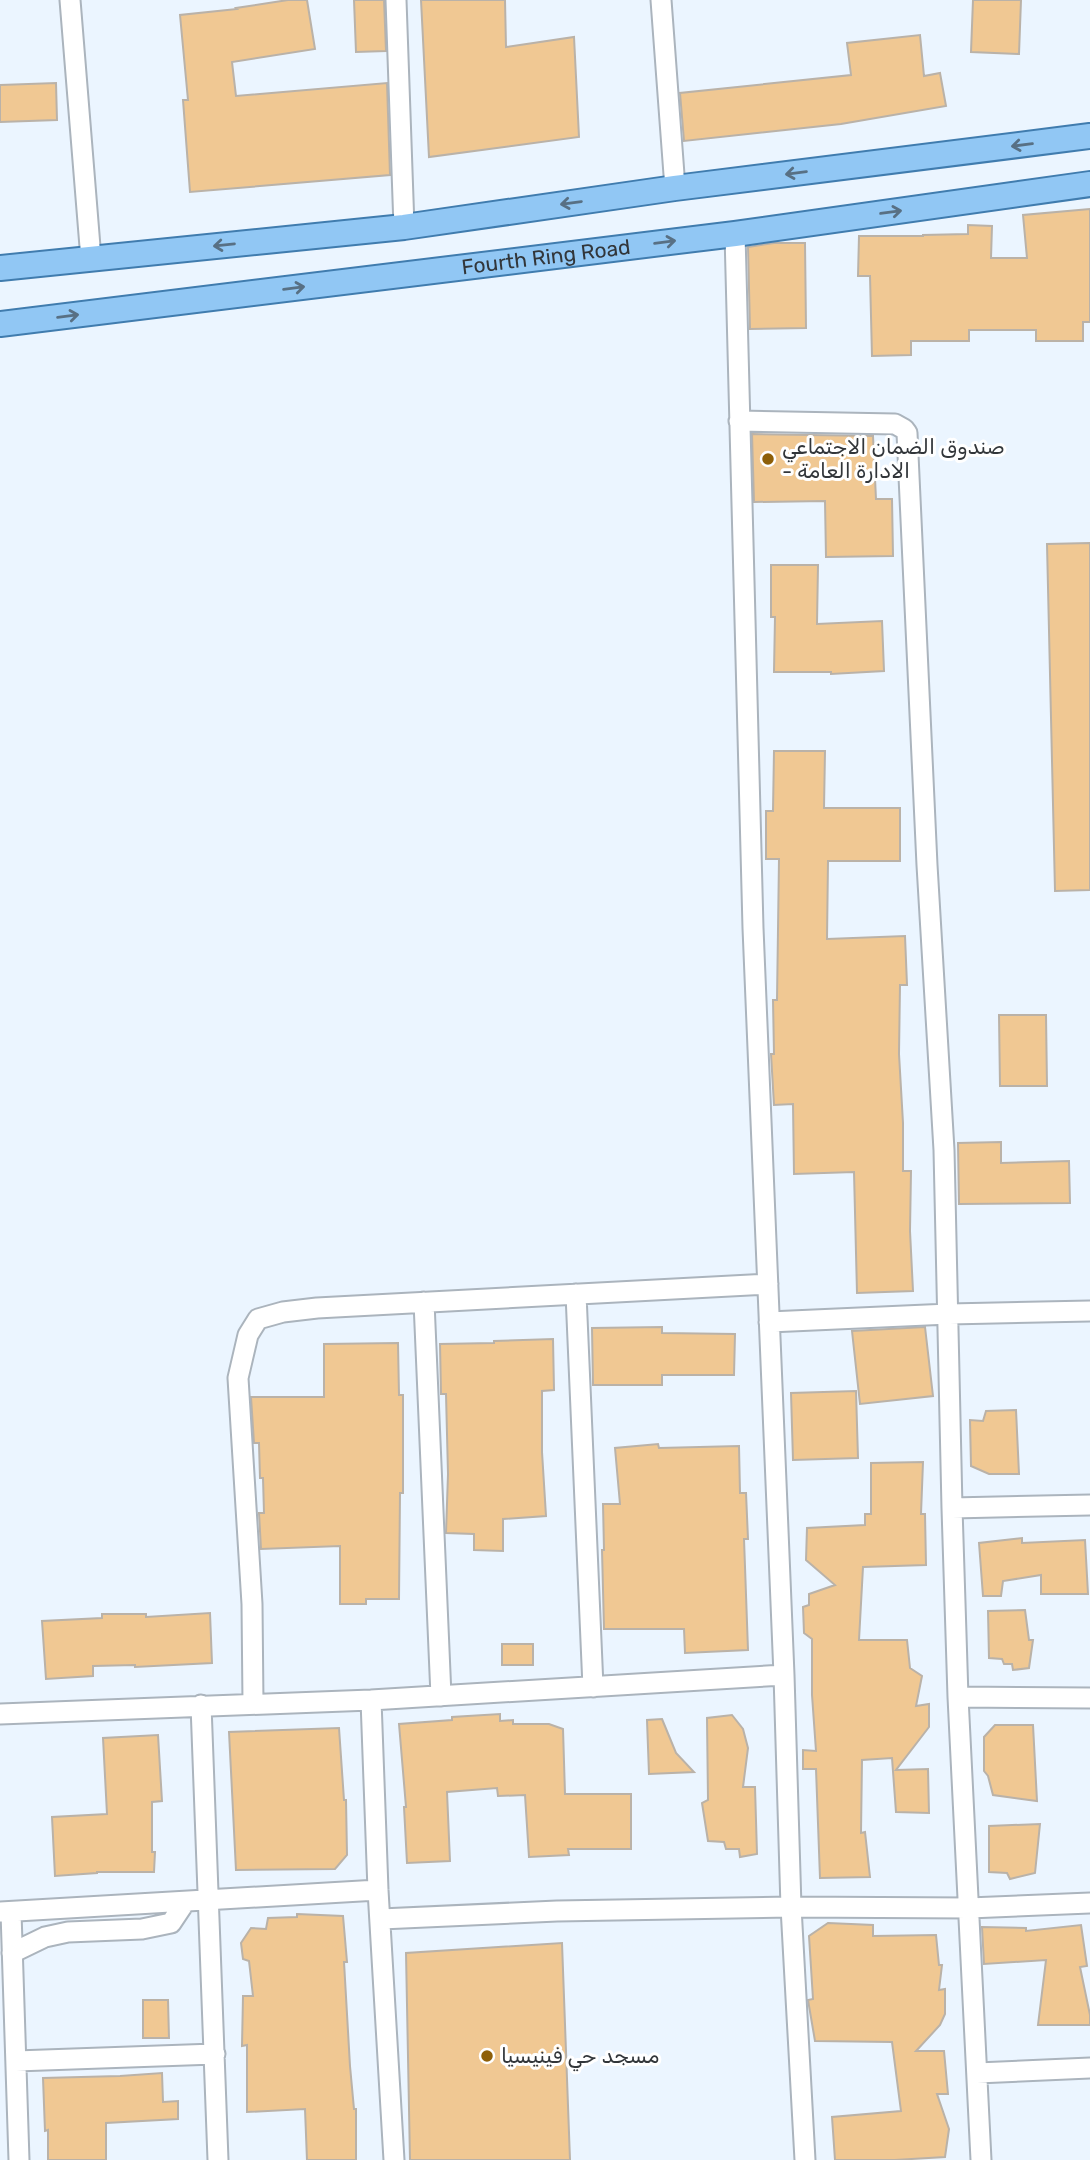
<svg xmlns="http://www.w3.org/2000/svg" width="1090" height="2160" font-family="Rubik,Cairo,sans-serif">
<rect width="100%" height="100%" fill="#ebf5ff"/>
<!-- building -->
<path fill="#f0c893" stroke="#bab2a8" stroke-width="2" d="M 288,0 L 307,0 L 315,49 L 232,62 L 236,96 L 387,83 L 390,175 L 190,192 L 183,100 L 188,100 L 180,15 L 237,9 L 236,8 Z
M 354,0 L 384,0 L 386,51 L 356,52 Z
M 421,0 L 505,0 L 506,47 L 574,37 L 579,137 L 429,157 Z
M 973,0 L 1021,0 L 1019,54 L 971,52 Z
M 920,35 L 924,76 L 940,73 L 946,106 L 841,124 L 684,141 L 680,93 L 851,75 L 847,43 Z
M 56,83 L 57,120 L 0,122 L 0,85 Z
M 1090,209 L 1090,322 L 1083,322 L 1083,341 L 1036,341 L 1036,330 L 969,330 L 969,341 L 911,341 L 911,355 L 872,356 L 870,276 L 858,276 L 859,236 L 923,236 L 923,235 L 968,234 L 968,225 L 992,226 L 991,258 L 1027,258 L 1023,215 Z
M 774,243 L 805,243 L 806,328 L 750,329 L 748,247 Z
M 752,434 L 873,436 L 876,499 L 892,499 L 893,556 L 826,557 L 825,501 L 754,502 Z
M 1090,543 L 1090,890 L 1055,891 L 1047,544 Z
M 771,565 L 818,565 L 817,624 L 882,621 L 884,671 L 831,674 L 831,672 L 774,672 L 775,617 L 771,617 Z
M 774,751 L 825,751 L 824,808 L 900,808 L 900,861 L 828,861 L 827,939 L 905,936 L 907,985 L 900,985 L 899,1054 L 903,1123 L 903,1171 L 911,1171 L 910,1231 L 913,1291 L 857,1293 L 854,1172 L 794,1174 L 793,1104 L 774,1105 L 771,1054 L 774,1054 L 773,1000 L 777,1000 L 779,859 L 766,859 L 766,811 L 773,811 Z
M 999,1015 L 1046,1015 L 1047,1086 L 1000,1086 Z
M 1001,1142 L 1001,1163 L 1069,1161 L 1070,1203 L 959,1204 L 958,1143 Z
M 662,1327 L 662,1333 L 735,1334 L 734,1375 L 662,1375 L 662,1385 L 593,1385 L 592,1328 Z
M 925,1327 L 933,1396 L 860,1404 L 852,1331 Z
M 553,1339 L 554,1390 L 542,1391 L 542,1452 L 546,1516 L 503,1519 L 503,1551 L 474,1550 L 474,1534 L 446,1533 L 448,1474 L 446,1394 L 441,1394 L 440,1344 L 494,1343 L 494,1341 Z
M 398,1343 L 399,1395 L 403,1395 L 403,1493 L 400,1493 L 399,1599 L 366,1599 L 366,1604 L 340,1604 L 340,1546 L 261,1549 L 259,1513 L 264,1513 L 263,1478 L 260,1478 L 259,1443 L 254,1443 L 251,1397 L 324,1397 L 324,1344 Z
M 856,1391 L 858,1458 L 793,1460 L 791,1393 Z
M 1016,1410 L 1019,1474 L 989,1474 L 971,1466 L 970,1420 L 983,1421 L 986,1411 Z
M 658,1444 L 659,1448 L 739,1446 L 740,1493 L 746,1493 L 748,1539 L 744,1539 L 748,1650 L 685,1653 L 684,1629 L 604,1629 L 602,1550 L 604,1550 L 603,1504 L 620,1504 L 615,1448 Z
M 923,1462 L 921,1514 L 925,1514 L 926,1565 L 863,1567 L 859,1640 L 907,1640 L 910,1668 L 922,1676 L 916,1706 L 929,1704 L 929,1727 L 896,1770 L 928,1769 L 929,1813 L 896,1812 L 892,1758 L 862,1760 L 861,1833 L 865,1832 L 870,1877 L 820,1878 L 816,1769 L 803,1769 L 803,1750 L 816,1751 L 812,1695 L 812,1639 L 804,1633 L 803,1607 L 809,1605 L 809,1594 L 835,1585 L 806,1560 L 807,1528 L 865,1525 L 865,1514 L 871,1514 L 871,1463 Z
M 1022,1538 L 1022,1543 L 1085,1540 L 1088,1594 L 1041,1594 L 1041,1575 L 1003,1581 L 1001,1596 L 983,1596 L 979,1543 Z
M 1025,1610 L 1029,1640 L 1033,1640 L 1029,1668 L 1013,1670 L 1012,1664 L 1004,1664 L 1002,1659 L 989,1658 L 988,1611 Z
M 210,1613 L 212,1663 L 135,1667 L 135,1665 L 93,1666 L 93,1676 L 46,1679 L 42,1621 L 102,1618 L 102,1614 L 146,1614 L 146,1617 Z
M 502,1644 L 533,1644 L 533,1665 L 502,1665 Z
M 500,1714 L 500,1721 L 513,1720 L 513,1724 L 549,1724 L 563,1729 L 565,1794 L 631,1794 L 631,1849 L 568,1849 L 569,1855 L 529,1857 L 525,1795 L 498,1796 L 497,1788 L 447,1792 L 450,1861 L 407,1863 L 404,1807 L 406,1807 L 399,1724 L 452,1720 L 452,1717 Z
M 732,1715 L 743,1729 L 748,1748 L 743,1787 L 755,1787 L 757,1854 L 740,1857 L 739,1849 L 726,1849 L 724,1842 L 708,1841 L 702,1803 L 708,1800 L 707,1718 Z
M 662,1719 L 676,1753 L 694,1772 L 649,1774 L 647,1720 Z
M 995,1725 L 1033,1725 L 1037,1801 L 993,1795 L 988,1776 L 984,1771 L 984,1737 Z
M 339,1728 L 344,1800 L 346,1800 L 347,1855 L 335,1869 L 236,1870 L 229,1732 Z
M 158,1735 L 162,1801 L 152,1802 L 152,1852 L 155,1852 L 154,1872 L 97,1872 L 97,1873 L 55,1876 L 52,1817 L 107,1814 L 103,1738 Z
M 1040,1824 L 1035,1873 L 1010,1879 L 1007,1873 L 989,1872 L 989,1826 Z
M 297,1914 L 343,1916 L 347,1962 L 344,1962 L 350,2066 L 354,2109 L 356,2109 L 356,2160 L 307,2160 L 305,2109 L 247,2112 L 247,2045 L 242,2046 L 243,1996 L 253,1996 L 249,1961 L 243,1959 L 241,1943 L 251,1928 L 266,1929 L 268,1918 L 297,1917 Z
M 828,1923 L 873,1925 L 873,1936 L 936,1935 L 939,1965 L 942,1965 L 939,1990 L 945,1989 L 945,2014 L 940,2025 L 916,2051 L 944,2051 L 948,2094 L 937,2094 L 949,2129 L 945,2157 L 895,2160 L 835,2160 L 832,2117 L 901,2111 L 892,2042 L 815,2041 L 808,2000 L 813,1999 L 809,1936 Z
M 1081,1925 L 1087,1966 L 1080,1967 L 1090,2015 L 1090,2025 L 1038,2025 L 1046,1960 L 984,1964 L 982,1927 L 1026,1928 L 1026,1931 Z
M 562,1943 L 570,2160 L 410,2160 L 406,1953 Z
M 143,2000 L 168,2000 L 169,2038 L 143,2038 Z
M 162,2073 L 163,2102 L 178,2101 L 178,2119 L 106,2123 L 106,2160 L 48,2160 L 48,2130 L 45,2131 L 43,2078 L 120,2076 Z"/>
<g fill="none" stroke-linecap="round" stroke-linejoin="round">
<defs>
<path id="minor" d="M 70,0 L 91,259
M 396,0 L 404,227
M 661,0 L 675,188
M 735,234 L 753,928 L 784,1675 L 791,1907 L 805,2160
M 739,421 L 895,424 L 904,429 L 907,433 L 927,865 L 944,1150 L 952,1508 L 958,1697 L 981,2160
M 576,1294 L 593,1687
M 424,1302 L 441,1696
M 769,1322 L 949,1314 L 1090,1311
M 952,1508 L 1090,1505
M 958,1697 L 1090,1698
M 371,1700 L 378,1890 L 394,2160
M 253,1703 L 252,1604 L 238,1378 L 248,1335 L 258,1319 L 283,1312 L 317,1308 L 768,1284
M 201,1705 L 218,2160
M 0,1714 L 371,1700 L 784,1675
M 0,1912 L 378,1890
M 11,1912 L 19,2160
M 381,1919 L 557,1911 L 791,1907 L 969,1908 L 1090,1903
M 12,1953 L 45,1937 L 68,1932 L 142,1929 L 171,1923 L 185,1902
M 16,2061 L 215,2054
M 977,2073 L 1090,2068"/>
<g id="major">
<path d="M 0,268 L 404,227 L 675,188 L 1090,136"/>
<path id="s1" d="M 0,324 L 735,234 L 1090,184"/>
</g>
</defs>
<!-- minor casing -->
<use href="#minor" stroke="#abb4bd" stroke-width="23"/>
<!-- major casing -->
<use href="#major" stroke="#407cae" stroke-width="28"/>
<!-- minor -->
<use href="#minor" stroke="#fff" stroke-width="19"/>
<!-- major -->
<use href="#major" stroke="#91c7f4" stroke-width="24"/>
</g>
<!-- one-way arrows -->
<defs><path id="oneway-shaft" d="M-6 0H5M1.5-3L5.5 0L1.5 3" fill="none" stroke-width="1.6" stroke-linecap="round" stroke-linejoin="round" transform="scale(1.75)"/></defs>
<g stroke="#587084">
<use href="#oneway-shaft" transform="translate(1022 145) rotate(173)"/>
<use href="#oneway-shaft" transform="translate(796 173) rotate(173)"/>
<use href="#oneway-shaft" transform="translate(571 203) rotate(172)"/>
<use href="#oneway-shaft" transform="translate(891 212) rotate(-8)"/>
<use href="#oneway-shaft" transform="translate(665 242) rotate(-7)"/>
<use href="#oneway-shaft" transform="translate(224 245) rotate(174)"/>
<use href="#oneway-shaft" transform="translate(294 288) rotate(-7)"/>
<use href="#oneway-shaft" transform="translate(68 316) rotate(-7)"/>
</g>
<!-- markers -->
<g fill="#8e5f08" stroke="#fff" stroke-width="2.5">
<circle cx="768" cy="459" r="7"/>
<circle cx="487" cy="2056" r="7"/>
</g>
<g text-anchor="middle" stroke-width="6" stroke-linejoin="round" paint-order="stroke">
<!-- street labels -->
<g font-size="21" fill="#32363a" stroke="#fff">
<text dy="7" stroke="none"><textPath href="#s1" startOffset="550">Fourth Ring Road</textPath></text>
</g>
<!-- poi labels -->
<g font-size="21" fill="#32363a" stroke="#fff" text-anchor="start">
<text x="782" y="454">صندوق الضمان الاجتماعي<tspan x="782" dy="24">- الادارة العامة</tspan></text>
<text x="501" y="2063">مسجد حي فينيسيا</text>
</g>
</g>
</svg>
